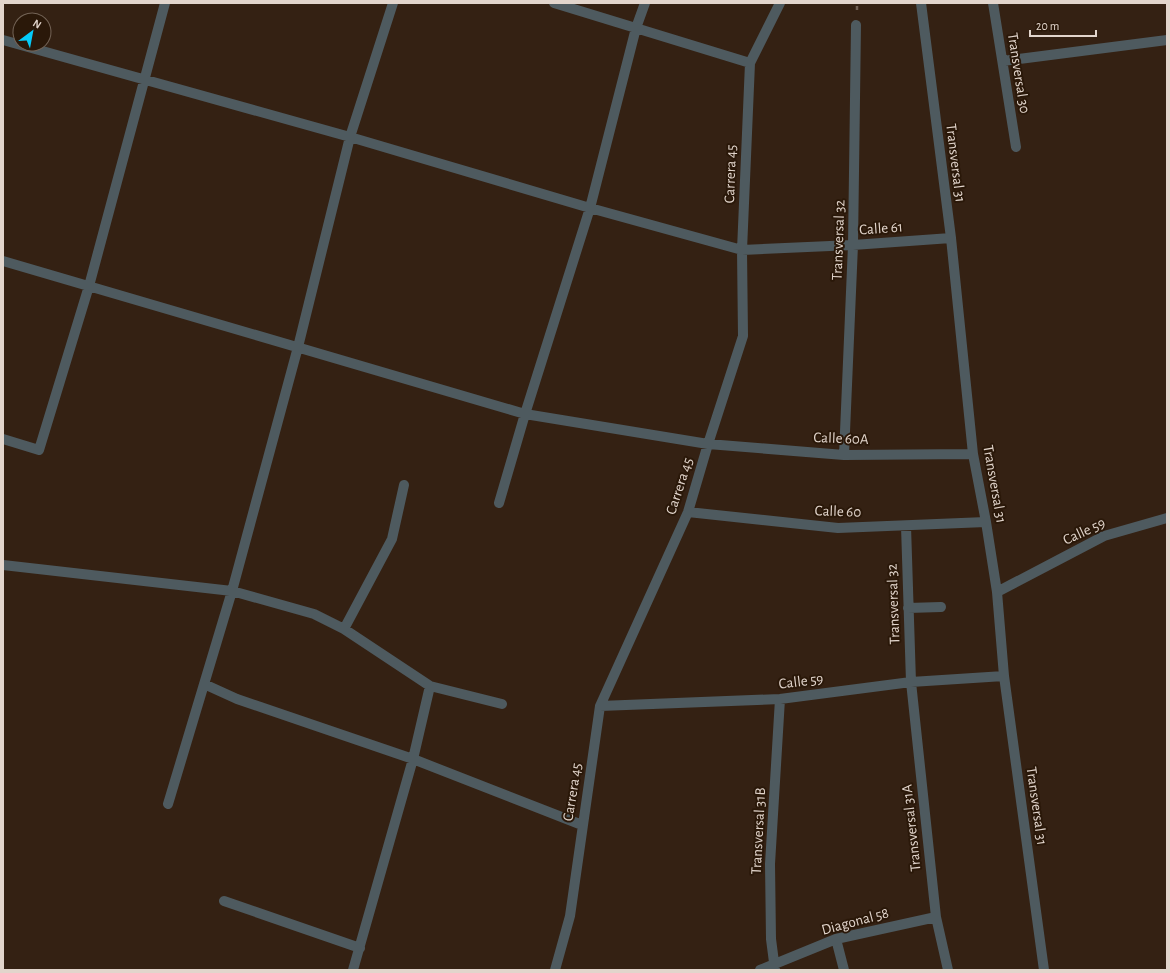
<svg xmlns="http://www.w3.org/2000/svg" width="1170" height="973" font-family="'Alegreya Sans',sans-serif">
<rect width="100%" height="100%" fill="#342113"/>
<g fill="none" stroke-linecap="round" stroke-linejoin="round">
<!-- path -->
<path stroke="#705f53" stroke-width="2.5" stroke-dasharray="4 2" stroke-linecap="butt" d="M 857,10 L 857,3"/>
<!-- street -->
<path stroke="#4e5a5f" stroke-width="10" d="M 554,3 L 750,63
M 921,3 L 951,238 L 973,454 L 986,522 L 997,592 L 1004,676 L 1044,970
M 993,3 L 1016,147
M 3,40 L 350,137 L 590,208 L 742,250 L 853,245 L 951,238
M 1003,61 L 1167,40
M 3,261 L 525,414 L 708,444 L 844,455 L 973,454
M 3,439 L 39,450 L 89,286 L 165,3
M 844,455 L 853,245 L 856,25
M 499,503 L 525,414 L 590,208 L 636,28 L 645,3
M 688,512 L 838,528 L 986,522
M 906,526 L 911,682 L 936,917 L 948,970
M 3,565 L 232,591 L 314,614 L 344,629 L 430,686 L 502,704
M 997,592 L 1104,536 L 1167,518
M 908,608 L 941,607
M 344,629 L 392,539 L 404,485
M 204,684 L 237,699 L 413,759 L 582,825
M 600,706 L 780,699 L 911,682 L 1004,676
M 168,804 L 232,591 L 298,347 L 350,137 L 393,3
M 224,901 L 360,948
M 836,939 L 844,970
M 353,970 L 413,759 L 430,686
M 555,970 L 570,916 L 600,706 L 688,512 L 708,444 L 743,336 L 742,250 L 750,63 L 780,3
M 760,970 L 836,939 L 936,917
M 775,970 L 771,939 L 770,864 L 780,699"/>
</g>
<g text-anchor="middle" stroke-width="4" stroke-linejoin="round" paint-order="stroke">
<!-- street labels -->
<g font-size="15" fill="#e2d5cc" stroke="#2a1809">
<text transform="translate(1019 73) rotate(81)" y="5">Transversal 30</text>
<text transform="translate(956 163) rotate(83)" y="5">Transversal 31</text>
<text transform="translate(730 174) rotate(-88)" y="5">Carrera 45</text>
<text transform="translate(881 228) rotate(-4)" y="5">Calle 61</text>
<text transform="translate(838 240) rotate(-88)" y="5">Transversal 32</text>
<text transform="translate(841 438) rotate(2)" y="5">Calle 60A</text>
<text transform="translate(995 484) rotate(80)" y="5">Transversal 31</text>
<text transform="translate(679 486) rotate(-72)" y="5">Carrera 45</text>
<text transform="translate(838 511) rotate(2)" y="5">Calle 60</text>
<text transform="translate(1084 531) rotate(-25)" y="5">Calle 59</text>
<text transform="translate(893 604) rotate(-92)" y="5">Transversal 32</text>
<text transform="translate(801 681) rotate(-7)" y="5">Calle 59</text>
<text transform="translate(572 792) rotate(-81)" y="5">Carrera 45</text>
<text transform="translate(1037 806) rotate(82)" y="5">Transversal 31</text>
<text transform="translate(911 828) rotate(-96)" y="5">Transversal 31A</text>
<text transform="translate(758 831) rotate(-87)" y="5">Transversal 31B</text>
<text transform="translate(855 921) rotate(-15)" y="5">Diagonal 58</text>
</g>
</g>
<!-- border -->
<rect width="1170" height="973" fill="none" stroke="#e2d5cc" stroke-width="8"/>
<!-- north arrow -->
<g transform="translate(32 32) rotate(32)"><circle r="19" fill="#2a1809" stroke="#746457"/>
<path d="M0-3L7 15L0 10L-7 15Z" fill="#05cbf9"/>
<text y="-6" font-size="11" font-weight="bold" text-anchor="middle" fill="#e2d5cc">N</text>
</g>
<!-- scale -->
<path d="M1030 30v6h66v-6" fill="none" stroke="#e2d5cc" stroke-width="2"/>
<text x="1036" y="30" font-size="12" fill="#e2d5cc" stroke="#2a1809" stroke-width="3" paint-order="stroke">20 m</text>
</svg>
